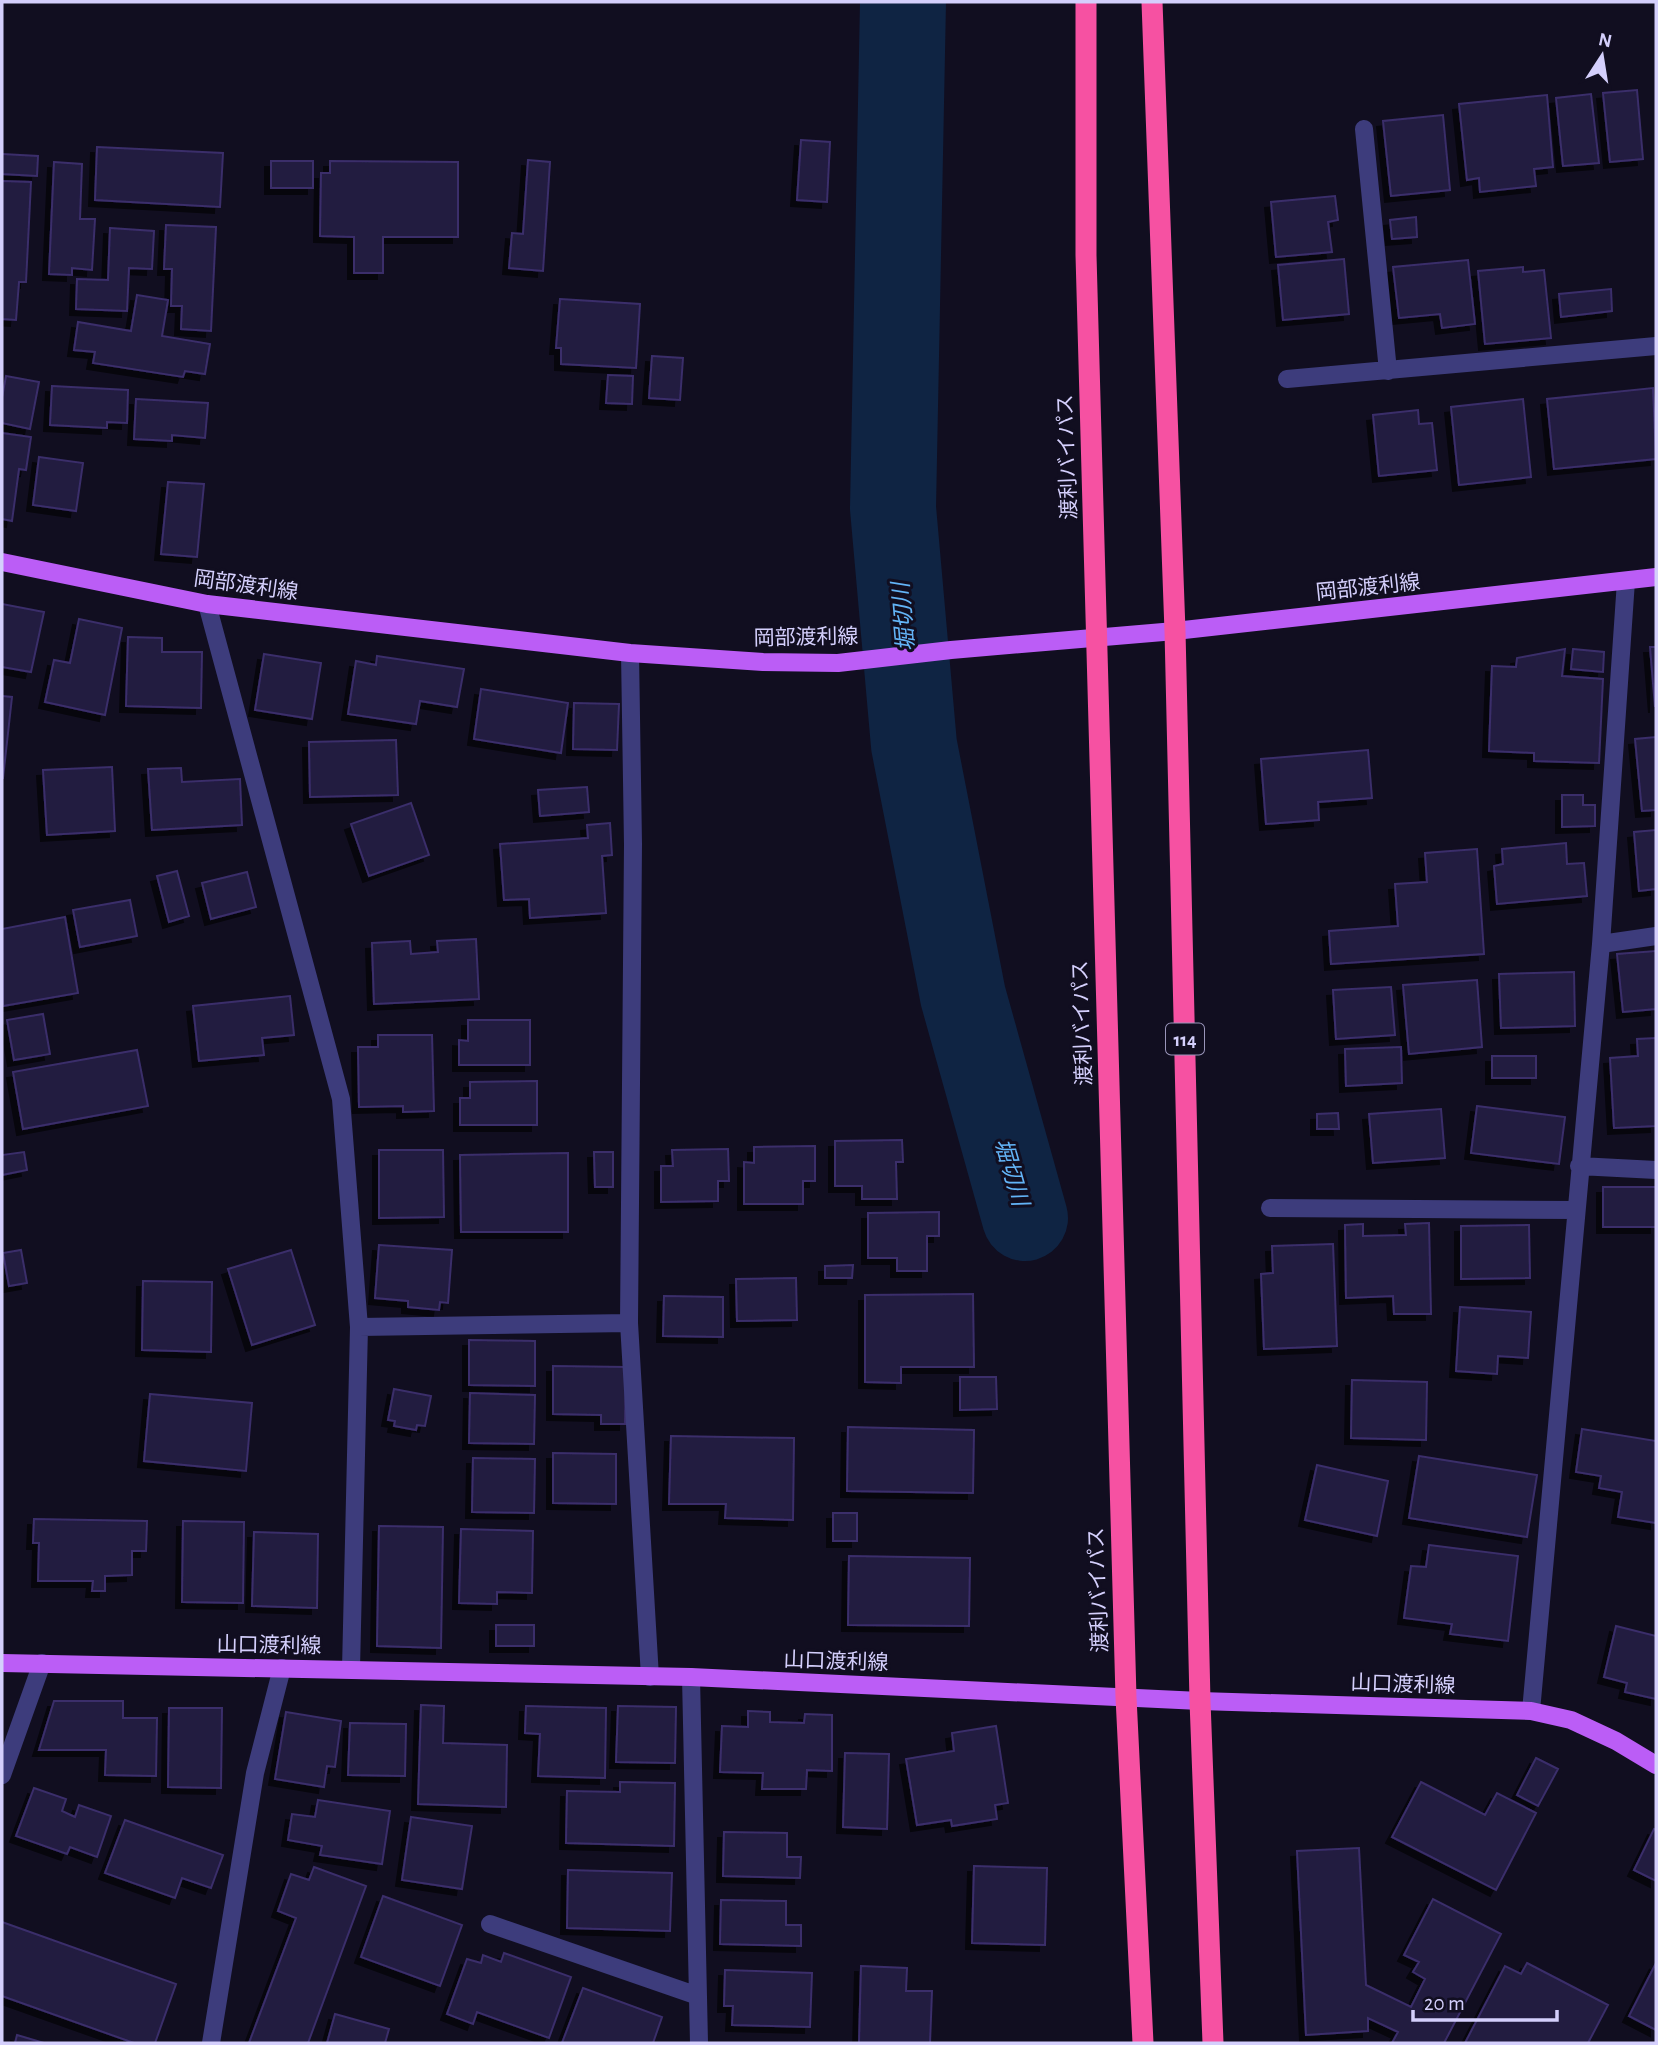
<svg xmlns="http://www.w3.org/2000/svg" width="1658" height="2045" font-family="'Alegreya Sans','Noto Sans JP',sans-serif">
<defs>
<filter id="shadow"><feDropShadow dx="-6" dy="6" stdDeviation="0" flood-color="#0009"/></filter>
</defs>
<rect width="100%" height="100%" fill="#110e20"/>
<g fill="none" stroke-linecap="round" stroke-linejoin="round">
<!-- river -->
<path stroke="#0f2443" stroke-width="86" d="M 903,2 L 893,508 L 914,745 L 963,996 L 1025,1218"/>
</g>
<!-- building -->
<path fill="#221b40" stroke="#3a2e6a" stroke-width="2" filter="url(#shadow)" d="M 1637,90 L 1643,159 L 1610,162 L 1603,93 Z
M 1591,94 L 1599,163 L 1563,166 L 1556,98 Z
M 1547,95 L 1553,167 L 1534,169 L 1536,186 L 1480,192 L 1479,178 L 1467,180 L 1459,104 Z
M 1443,115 L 1450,190 L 1391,196 L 1383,121 Z
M 801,140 L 830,142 L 827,202 L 797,200 Z
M 97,147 L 223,153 L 220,207 L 95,200 Z
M 2,154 L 38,156 L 37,176 L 2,174 Z
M 528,160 L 550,162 L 543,271 L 509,268 L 512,233 L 523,234 Z
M 271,161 L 313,161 L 313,188 L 271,188 Z
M 330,161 L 458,162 L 458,237 L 383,237 L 383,273 L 354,273 L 354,237 L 320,236 L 321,173 L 330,173 Z
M 54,162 L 82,164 L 80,219 L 95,219 L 92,270 L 72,268 L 72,275 L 49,274 Z
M 2,181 L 31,182 L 26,282 L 19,282 L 16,320 L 2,319 Z
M 1335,196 L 1338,220 L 1328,222 L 1332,252 L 1276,257 L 1271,202 Z
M 1416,217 L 1417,237 L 1392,239 L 1390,220 Z
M 166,225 L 216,227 L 211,331 L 181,329 L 182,306 L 171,306 L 172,269 L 164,269 Z
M 110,228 L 154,231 L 152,269 L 129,268 L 127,311 L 76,309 L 77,279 L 108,280 Z
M 1344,259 L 1349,314 L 1283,320 L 1278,265 Z
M 1468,260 L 1475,324 L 1442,328 L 1440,314 L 1399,318 L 1393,267 Z
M 1523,267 L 1523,272 L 1544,270 L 1551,338 L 1485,344 L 1478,271 Z
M 1611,289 L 1612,311 L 1561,317 L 1559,294 Z
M 137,295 L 168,300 L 162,336 L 210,344 L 205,374 L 185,371 L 183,377 L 93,363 L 95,352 L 74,350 L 78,322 L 131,331 Z
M 560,299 L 640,304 L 636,368 L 561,364 L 561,348 L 556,348 Z
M 652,356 L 683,358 L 680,400 L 649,398 Z
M 608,375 L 633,376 L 632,404 L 606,403 Z
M 6,376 L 39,382 L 30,429 L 2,423 L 2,398 Z
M 52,386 L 128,390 L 127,423 L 107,422 L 107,428 L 50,425 Z
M 1653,388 L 1656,459 L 1554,469 L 1547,399 Z
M 136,399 L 208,403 L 205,438 L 172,435 L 172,441 L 134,439 Z
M 1523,399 L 1531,477 L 1459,485 L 1451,407 Z
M 1418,410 L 1419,424 L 1432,423 L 1437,470 L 1379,476 L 1373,415 Z
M 2,433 L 31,437 L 26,470 L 19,469 L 12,521 L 2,519 Z
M 39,457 L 83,463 L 76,511 L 33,505 Z
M 168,482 L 204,484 L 197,557 L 161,554 Z
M 2,604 L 44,612 L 31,672 L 2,667 Z
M 79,619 L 122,628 L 105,715 L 45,702 L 54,660 L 70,663 Z
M 128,637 L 162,638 L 162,652 L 202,652 L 201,708 L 126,706 Z
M 1650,647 L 1656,647 L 1655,707 Z
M 1565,649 L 1562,676 L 1603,679 L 1599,763 L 1534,761 L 1534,753 L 1489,751 L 1492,666 L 1516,667 L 1517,658 Z
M 1573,649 L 1604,652 L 1603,672 L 1571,669 Z
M 264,654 L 321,663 L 312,719 L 255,710 Z
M 377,656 L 464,669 L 457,707 L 420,701 L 416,724 L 348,714 L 356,661 L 376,665 Z
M 481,689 L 568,703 L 561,753 L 474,739 Z
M 2,696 L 12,697 L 3,778 L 2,778 Z
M 574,703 L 619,704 L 617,750 L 573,749 Z
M 1656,737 L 1656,810 L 1642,811 L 1635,739 Z
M 396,740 L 398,795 L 310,797 L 309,742 Z
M 1368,750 L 1372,798 L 1318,802 L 1319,820 L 1266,824 L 1261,759 Z
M 112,767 L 115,831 L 47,835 L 43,770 Z
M 181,768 L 182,782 L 240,779 L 242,825 L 152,830 L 148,769 Z
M 587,787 L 589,812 L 540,816 L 538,790 Z
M 1562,795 L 1583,795 L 1583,805 L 1595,805 L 1595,826 L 1562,827 Z
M 411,803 L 429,855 L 369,876 L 351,824 Z
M 610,823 L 612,855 L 602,856 L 606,913 L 530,918 L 529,899 L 504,900 L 500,844 L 588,838 L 587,825 Z
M 1656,830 L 1656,889 L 1639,891 L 1634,832 Z
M 1566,843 L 1567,864 L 1584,863 L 1587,896 L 1497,904 L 1494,866 L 1503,864 L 1502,849 Z
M 1477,849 L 1484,954 L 1331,964 L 1329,931 L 1398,926 L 1395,884 L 1427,882 L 1425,853 Z
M 177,871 L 189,916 L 169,922 L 157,876 Z
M 247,872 L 256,907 L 211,919 L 202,883 Z
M 130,900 L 137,936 L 80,947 L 73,910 Z
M 65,917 L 78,993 L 3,1006 L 2,929 Z
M 476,939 L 479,999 L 374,1004 L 372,943 L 410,941 L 411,954 L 438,952 L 437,941 Z
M 1656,951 L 1656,1009 L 1623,1012 L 1617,954 Z
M 1574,972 L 1575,1026 L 1501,1028 L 1499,974 Z
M 1477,980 L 1482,1047 L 1409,1054 L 1403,985 Z
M 1391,987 L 1395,1035 L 1336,1039 L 1333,990 Z
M 290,996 L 294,1035 L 262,1038 L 264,1055 L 199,1061 L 193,1006 Z
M 43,1014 L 50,1054 L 14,1060 L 7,1020 Z
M 468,1020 L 530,1020 L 530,1065 L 459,1065 L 459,1040 L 468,1041 Z
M 378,1035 L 432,1035 L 434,1111 L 403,1112 L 403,1106 L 359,1107 L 358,1047 L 378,1047 Z
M 1656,1038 L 1656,1126 L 1614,1128 L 1610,1058 L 1638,1056 L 1637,1039 Z
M 1401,1047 L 1402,1083 L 1346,1086 L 1345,1049 Z
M 137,1050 L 148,1106 L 23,1129 L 13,1072 Z
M 1492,1056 L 1536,1056 L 1536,1078 L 1492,1078 Z
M 537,1081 L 537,1125 L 460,1125 L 460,1098 L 470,1098 L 470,1082 Z
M 1477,1106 L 1565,1117 L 1559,1164 L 1471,1153 Z
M 1441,1109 L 1445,1158 L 1373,1163 L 1369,1114 Z
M 1338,1113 L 1339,1129 L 1317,1129 L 1317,1114 Z
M 902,1140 L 903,1162 L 896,1162 L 897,1199 L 862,1199 L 862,1186 L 835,1186 L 835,1141 Z
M 815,1146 L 815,1181 L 803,1181 L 803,1204 L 744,1204 L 744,1162 L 754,1163 L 754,1147 Z
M 728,1149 L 729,1181 L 718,1181 L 718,1201 L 661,1202 L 661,1166 L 673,1166 L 672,1150 Z
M 379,1150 L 443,1150 L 444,1217 L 379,1218 Z
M 24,1152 L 27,1170 L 2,1175 L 2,1155 Z
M 594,1152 L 613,1152 L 613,1187 L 595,1187 Z
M 568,1153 L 568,1232 L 461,1232 L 460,1155 Z
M 1603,1187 L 1656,1187 L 1656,1227 L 1603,1227 Z
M 939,1212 L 939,1236 L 927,1236 L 927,1271 L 897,1271 L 897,1258 L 868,1258 L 868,1213 Z
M 1429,1223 L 1431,1314 L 1394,1314 L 1393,1296 L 1346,1298 L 1345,1225 L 1363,1224 L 1363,1236 L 1406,1235 L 1405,1224 Z
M 1529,1225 L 1530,1278 L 1461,1279 L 1461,1226 Z
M 1333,1244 L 1337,1346 L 1264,1349 L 1261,1274 L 1273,1273 L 1272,1246 Z
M 379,1245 L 452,1250 L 448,1303 L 440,1302 L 439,1310 L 408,1307 L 408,1301 L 375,1298 Z
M 21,1250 L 27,1283 L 9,1286 L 3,1253 Z
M 291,1250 L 315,1325 L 252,1345 L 228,1269 Z
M 853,1265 L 852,1278 L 825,1278 L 825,1266 Z
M 796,1278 L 797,1320 L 737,1321 L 736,1279 Z
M 143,1281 L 212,1282 L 211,1352 L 142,1350 Z
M 973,1294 L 974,1367 L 901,1367 L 901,1383 L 865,1382 L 865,1295 Z
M 664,1296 L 723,1297 L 723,1337 L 663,1336 Z
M 1460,1307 L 1531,1312 L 1528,1358 L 1498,1356 L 1497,1374 L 1456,1371 Z
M 469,1340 L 535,1341 L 535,1386 L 469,1385 Z
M 553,1366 L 626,1367 L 625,1424 L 601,1424 L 601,1415 L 553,1414 Z
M 960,1377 L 996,1377 L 997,1409 L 960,1410 Z
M 1352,1380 L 1427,1382 L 1426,1440 L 1351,1438 Z
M 394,1389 L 431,1396 L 425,1426 L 417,1425 L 416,1430 L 394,1426 L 395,1421 L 388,1420 Z
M 470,1393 L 535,1395 L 534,1444 L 469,1443 Z
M 150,1394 L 252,1403 L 246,1471 L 144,1461 Z
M 848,1427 L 974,1430 L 973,1493 L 847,1491 Z
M 1582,1429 L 1656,1441 L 1656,1523 L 1618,1517 L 1622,1492 L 1599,1488 L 1601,1476 L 1576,1472 Z
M 671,1436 L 794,1438 L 793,1520 L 725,1518 L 726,1504 L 669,1504 Z
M 553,1453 L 616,1454 L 616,1504 L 553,1503 Z
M 1419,1456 L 1537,1475 L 1527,1537 L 1409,1518 Z
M 473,1458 L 535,1459 L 534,1513 L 472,1512 Z
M 1317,1465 L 1388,1481 L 1377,1536 L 1305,1520 Z
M 833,1513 L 857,1513 L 857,1541 L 833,1541 Z
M 34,1519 L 147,1521 L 146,1551 L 132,1551 L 132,1575 L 105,1576 L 105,1591 L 92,1591 L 93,1581 L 38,1581 L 39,1543 L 33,1543 Z
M 183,1521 L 244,1522 L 243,1603 L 182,1602 Z
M 379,1526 L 443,1527 L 441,1648 L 377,1646 Z
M 461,1529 L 533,1531 L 532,1593 L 497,1592 L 497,1604 L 459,1603 Z
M 254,1532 L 318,1534 L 317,1608 L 252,1606 Z
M 1429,1545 L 1518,1556 L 1508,1641 L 1450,1634 L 1452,1624 L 1404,1618 L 1411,1566 L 1426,1567 Z
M 849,1556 L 970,1558 L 969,1626 L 848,1625 Z
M 496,1625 L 534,1625 L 534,1646 L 496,1646 Z
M 1616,1626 L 1656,1636 L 1656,1699 L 1625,1692 L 1627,1683 L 1604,1677 Z
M 54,1701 L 123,1701 L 123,1718 L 157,1718 L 156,1776 L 105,1775 L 106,1750 L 39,1750 Z
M 421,1705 L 444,1706 L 443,1743 L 507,1745 L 506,1807 L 418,1804 Z
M 526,1706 L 606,1708 L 605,1778 L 538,1776 L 540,1734 L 525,1733 Z
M 618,1706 L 676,1707 L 675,1763 L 616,1762 Z
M 169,1708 L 222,1708 L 221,1788 L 168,1787 Z
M 748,1711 L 770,1712 L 770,1722 L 804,1723 L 805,1714 L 832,1715 L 832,1771 L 807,1770 L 806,1789 L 762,1789 L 763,1773 L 720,1772 L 722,1726 L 748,1727 Z
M 286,1712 L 341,1721 L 335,1767 L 327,1766 L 324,1787 L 275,1779 Z
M 350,1723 L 406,1724 L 405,1776 L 348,1775 Z
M 996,1726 L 1008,1803 L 995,1805 L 997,1819 L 952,1826 L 951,1820 L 917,1825 L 906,1759 L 954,1751 L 952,1733 Z
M 845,1753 L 889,1754 L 887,1829 L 843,1827 Z
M 1536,1758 L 1558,1769 L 1538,1806 L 1517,1795 Z
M 620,1782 L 675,1783 L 674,1846 L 566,1843 L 567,1791 L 620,1792 Z
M 1421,1782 L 1485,1815 L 1497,1793 L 1536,1813 L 1496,1890 L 1392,1837 Z
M 34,1788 L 66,1799 L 62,1811 L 75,1817 L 79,1805 L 111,1816 L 97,1857 L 70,1847 L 67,1854 L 16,1836 Z
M 318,1800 L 390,1811 L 382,1864 L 320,1855 L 322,1846 L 288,1840 L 292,1814 L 315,1817 Z
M 411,1817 L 472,1826 L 462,1889 L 402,1880 Z
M 125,1820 L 223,1855 L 211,1888 L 182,1878 L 175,1898 L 105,1873 Z
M 1654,1829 L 1656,1830 L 1656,1881 L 1634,1870 Z
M 724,1832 L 787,1833 L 787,1857 L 801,1857 L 800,1878 L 723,1876 Z
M 1359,1848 L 1366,1985 L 1411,2007 L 1425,1979 L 1413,1972 L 1419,1962 L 1404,1955 L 1433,1899 L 1501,1934 L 1444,2043 L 1392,2043 L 1398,2032 L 1368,2018 L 1368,2031 L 1306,2035 L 1297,1851 Z
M 974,1866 L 1047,1868 L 1045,1945 L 972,1943 Z
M 314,1867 L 366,1886 L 308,2043 L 249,2043 L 296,1918 L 278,1911 L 291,1874 L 309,1880 Z
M 568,1870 L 672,1873 L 670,1931 L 567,1928 Z
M 383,1896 L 462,1925 L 440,1986 L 361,1957 Z
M 721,1900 L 786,1901 L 786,1925 L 801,1925 L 801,1946 L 720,1944 Z
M 2,1922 L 176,1984 L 155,2043 L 134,2043 L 2,1996 Z
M 504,1953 L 571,1977 L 549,2038 L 477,2012 L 473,2024 L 447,2014 L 467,1959 L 481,1963 L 483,1955 L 501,1962 Z
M 1527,1963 L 1608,2005 L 1588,2043 L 1465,2043 L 1505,1966 L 1521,1974 Z
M 1656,1963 L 1656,2030 L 1629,2016 Z
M 861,1966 L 907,1968 L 906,1991 L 932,1991 L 930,2043 L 859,2043 Z
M 725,1970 L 812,1973 L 810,2027 L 732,2025 L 733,2006 L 724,2006 Z
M 583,1988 L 662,2017 L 653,2043 L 562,2043 Z
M 335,2014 L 389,2029 L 385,2043 L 327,2043 Z
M 17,2035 L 44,2043 L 15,2043 Z"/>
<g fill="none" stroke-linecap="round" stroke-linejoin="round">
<!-- minor -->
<path stroke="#3d3c7c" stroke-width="18" d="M 1364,129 L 1388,371
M 1287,379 L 1656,346
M 207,604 L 341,1099 L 359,1327 L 351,1669
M 630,653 L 633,844 L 629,1323 L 650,1677
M 1601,944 L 1656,936
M 1579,1166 L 1656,1170
M 1270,1208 L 1575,1210
M 359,1327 L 629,1323
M 691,1677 L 699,2043
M 1531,1711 L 1601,944 L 1626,581
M 2,1775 L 42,1663
M 490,1924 L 698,1996
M 211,2043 L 255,1773 L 282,1668"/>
<!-- major -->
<path stroke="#bb5df6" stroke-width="18" d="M 2,562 L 207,604 L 630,653 L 763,662 L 838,663 L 951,650 L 1175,631 L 1656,577
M 2,1663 L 691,1677 L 1200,1701 L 1531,1711 L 1571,1720 L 1616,1741 L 1656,1765"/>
<!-- highway -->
<path stroke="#f651a2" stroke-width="21" d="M 1086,2 L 1086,255 L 1126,1697 L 1143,2043
M 1152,2 L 1175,631 L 1200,1701 L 1213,2043"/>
</g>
<g text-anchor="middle" stroke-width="6" stroke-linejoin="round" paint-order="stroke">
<!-- shield labels -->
<rect fill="#110e20" stroke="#9a95ba" stroke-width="2" x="1166" y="1023.5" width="38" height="31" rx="5"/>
<g font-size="19" font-weight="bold" fill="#d4cffc">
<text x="1185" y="1046">114</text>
</g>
<!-- street labels -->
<g font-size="21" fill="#d4cffc" stroke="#110e20">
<text transform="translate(1067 457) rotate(-92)" y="7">渡利バイパス</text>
<text transform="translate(246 585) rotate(8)" y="7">岡部渡利線</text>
<text transform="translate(1368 587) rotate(-6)" y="7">岡部渡利線</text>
<text transform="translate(806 637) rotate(-1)" y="7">岡部渡利線</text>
<text transform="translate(1082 1023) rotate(-92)" y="7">渡利バイパス</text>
<text transform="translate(1098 1590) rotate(-92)" y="7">渡利バイパス</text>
<text transform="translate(269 1645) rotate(1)" y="7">山口渡利線</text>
<text transform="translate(836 1661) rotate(2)" y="7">山口渡利線</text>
<text transform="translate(1403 1684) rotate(2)" y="7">山口渡利線</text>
</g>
<!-- water labels -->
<g font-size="23" font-style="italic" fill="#63b4f7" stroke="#110e20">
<text transform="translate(903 617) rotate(-95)" y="8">堀切川</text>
<text transform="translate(1012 1172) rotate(74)" y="8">堀切川</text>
</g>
</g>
<!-- border -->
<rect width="1658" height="2045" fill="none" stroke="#d4cffc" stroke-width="7"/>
<!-- north arrow -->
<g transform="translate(1602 56) rotate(12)" stroke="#110e20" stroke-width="5" paint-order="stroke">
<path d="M0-5L12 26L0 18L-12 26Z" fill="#d4cffc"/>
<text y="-10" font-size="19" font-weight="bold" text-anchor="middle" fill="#d4cffc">N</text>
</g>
<!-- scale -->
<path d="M1413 2010v10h144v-10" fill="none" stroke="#d4cffc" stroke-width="3.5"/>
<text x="1424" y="2010" font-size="21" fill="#d4cffc" stroke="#110e20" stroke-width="5" paint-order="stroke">20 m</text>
</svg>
